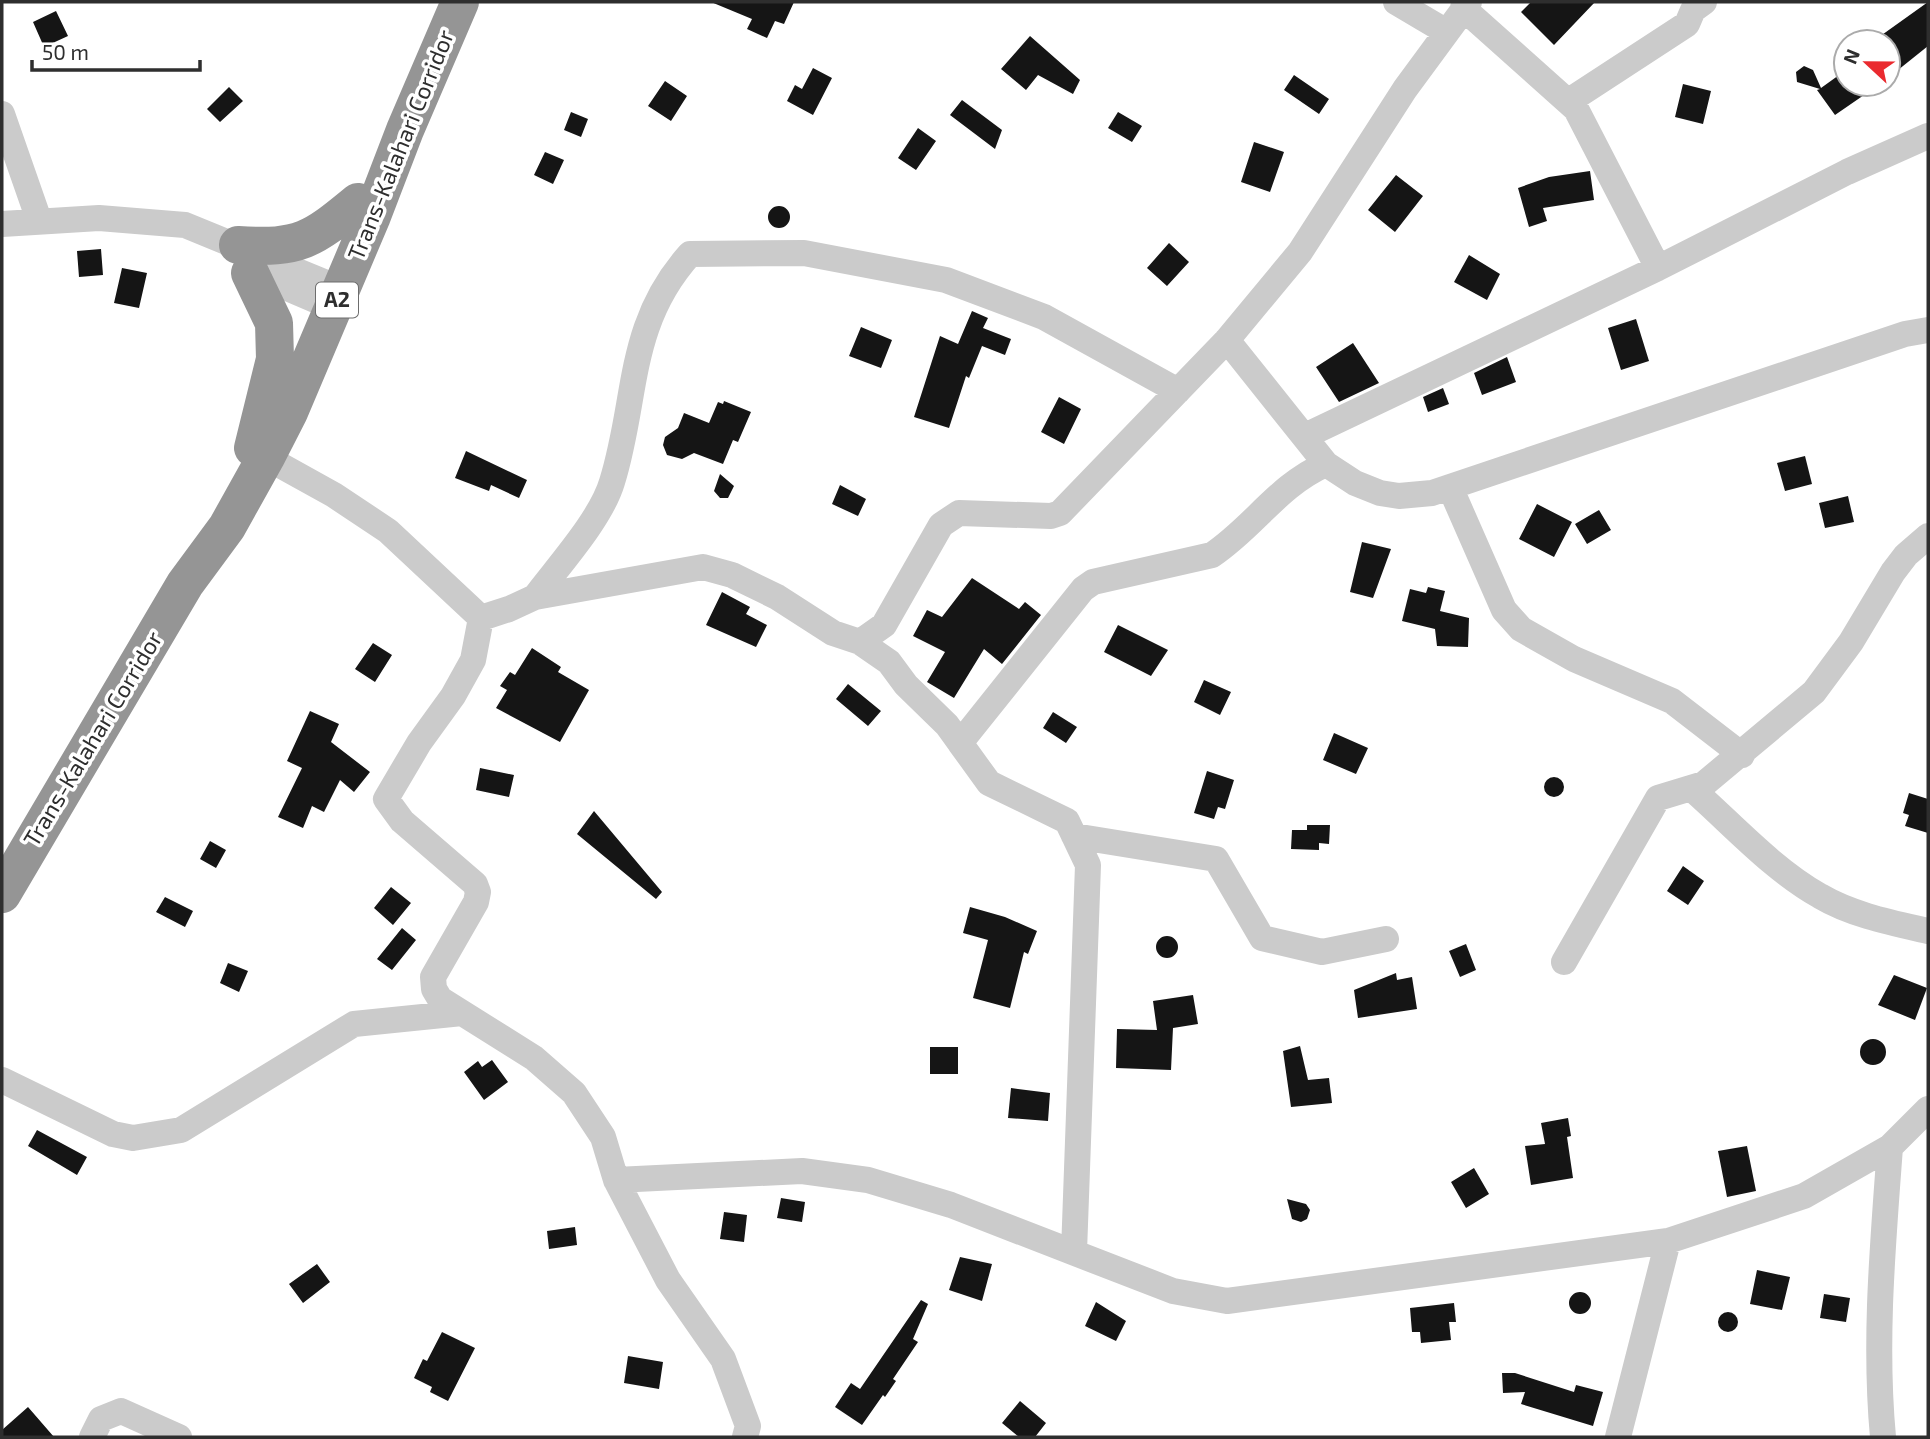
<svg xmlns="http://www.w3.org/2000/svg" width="1930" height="1439" font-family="'Exo 2',sans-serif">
<rect width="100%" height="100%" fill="#fff"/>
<!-- building -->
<path fill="#151515" d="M 711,2 L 794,2 L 784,24 L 775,21 L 767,38 L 747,29 L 752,19 Z
M 1531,2 L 1595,2 L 1554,45 L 1521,12 Z
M 1928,2 L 1928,46 L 1888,78 L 1888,42 L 1872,42 Z
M 56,11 L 68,36 L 44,47 L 33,22 Z
M 1030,36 L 1080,80 L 1073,94 L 1038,75 L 1026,90 L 1001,69 Z
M 1804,66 L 1813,70 L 1821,88 L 1846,70 L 1846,84 L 1880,84 L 1835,115 L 1817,90 L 1820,89 L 1797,82 L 1796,72 Z
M 813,68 L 832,78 L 813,115 L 787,101 L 795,85 L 802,89 Z
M 1294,75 L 1329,99 L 1319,114 L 1284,90 Z
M 665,81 L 687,96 L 671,121 L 648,106 Z
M 1683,84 L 1711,91 L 1703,124 L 1675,117 Z
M 229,87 L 243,101 L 220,122 L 207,109 Z
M 962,100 L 1002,130 L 995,149 L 950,115 Z
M 571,112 L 588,119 L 581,137 L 564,130 Z
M 1118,112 L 1142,126 L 1132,142 L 1108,128 Z
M 918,128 L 936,141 L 916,170 L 898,158 Z
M 1254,142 L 1284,152 L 1270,192 L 1241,182 Z
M 545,152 L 564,160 L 553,184 L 534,175 Z
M 1590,171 L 1594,200 L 1543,208 L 1547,221 L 1529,227 L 1518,188 L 1549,177 Z
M 1396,175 L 1423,196 L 1395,232 L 1368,210 Z
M768 217a11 11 0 1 1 22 0a11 11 0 1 1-22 0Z
M 1169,243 L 1189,262 L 1167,286 L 1147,268 Z
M 101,249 L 103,275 L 79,277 L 77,251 Z
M 1469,255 L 1500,274 L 1487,300 L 1454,282 Z
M 122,268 L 147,273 L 139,308 L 114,303 Z
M 972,311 L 988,318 L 983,328 L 1011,339 L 1005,355 L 982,346 L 969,378 L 966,376 L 949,428 L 914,417 L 940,336 L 958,344 Z
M 1636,319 L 1649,361 L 1621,370 L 1608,328 Z
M 861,327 L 892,340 L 881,368 L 849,356 Z
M 1353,343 L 1379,383 L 1339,402 L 1316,367 Z
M 1507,357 L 1516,382 L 1482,395 L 1474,373 Z
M 1443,388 L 1449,404 L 1428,412 L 1423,397 Z
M 1059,397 L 1081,409 L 1064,444 L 1041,432 Z
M 724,401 L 751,412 L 738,442 L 733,440 L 723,464 L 694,453 L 682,459 L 667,455 L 663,445 L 665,437 L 678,428 L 684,413 L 709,423 L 718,402 L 723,404 Z
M 466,451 L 527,480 L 519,498 L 491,485 L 489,491 L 455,478 Z
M 1805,456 L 1812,484 L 1785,491 L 1777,463 Z
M 720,474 L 734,486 L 728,498 L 720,498 L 714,491 Z
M 840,485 L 866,499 L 858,516 L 832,504 Z
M 1848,496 L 1854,522 L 1825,528 L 1819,503 Z
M 1537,504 L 1572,522 L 1554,557 L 1519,539 Z
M 1599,510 L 1611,530 L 1587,544 L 1575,524 Z
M 1362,542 L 1391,549 L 1373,598 L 1350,592 Z
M 972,578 L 1019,609 L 1025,602 L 1041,615 L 1002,664 L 984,649 L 954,698 L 927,682 L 945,652 L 913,636 L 927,610 L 942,617 Z
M 1428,587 L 1445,591 L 1440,611 L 1469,618 L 1468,647 L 1437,646 L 1435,629 L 1402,621 L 1410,589 L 1426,593 Z
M 722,592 L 750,607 L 746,614 L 767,625 L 756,647 L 706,625 Z
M 1118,625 L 1168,650 L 1151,676 L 1104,652 Z
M 373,643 L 392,655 L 375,682 L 355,669 Z
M 532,648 L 561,667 L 558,672 L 589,690 L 560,742 L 496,708 L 507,690 L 500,686 L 510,672 L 515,675 Z
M 1204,680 L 1231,692 L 1220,715 L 1194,702 Z
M 848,684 L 881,711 L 868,726 L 836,699 Z
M 310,711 L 339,724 L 331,742 L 370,772 L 354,792 L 340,780 L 324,812 L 312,806 L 303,828 L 278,817 L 302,768 L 287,761 Z
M 1053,712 L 1077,727 L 1066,743 L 1043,728 Z
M 1334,733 L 1368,748 L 1356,774 L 1323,760 Z
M 480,768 L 514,775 L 509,797 L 476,790 Z
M 1207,771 L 1234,780 L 1225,809 L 1218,807 L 1214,819 L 1194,813 Z
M1544 787a10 10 0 1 1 20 0a10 10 0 1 1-20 0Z
M 1909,793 L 1928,799 L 1928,833 L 1905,826 L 1909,815 L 1903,813 Z
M 594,811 L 662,892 L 656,899 L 577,834 Z
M 1307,825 L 1330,825 L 1329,844 L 1319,843 L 1319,850 L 1291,849 L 1292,830 L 1307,830 Z
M 210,841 L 226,850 L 216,868 L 200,859 Z
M 1683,866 L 1704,881 L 1688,905 L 1667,891 Z
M 391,887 L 411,903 L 393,925 L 374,908 Z
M 165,897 L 193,911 L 185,927 L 156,912 Z
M 970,907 L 1005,917 L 1037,931 L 1028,954 L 1024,952 L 1010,1008 L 973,998 L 988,940 L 963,933 Z
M 402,928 L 416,940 L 392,970 L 377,959 Z
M1156 947a11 11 0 1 1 22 0a11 11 0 1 1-22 0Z
M 1466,944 L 1476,970 L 1460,977 L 1449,951 Z
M 228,963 L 248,971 L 239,992 L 220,983 Z
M 1396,973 L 1397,980 L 1412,977 L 1417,1009 L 1358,1018 L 1354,990 Z
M 1894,975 L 1927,988 L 1915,1020 L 1878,1005 Z
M 1193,995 L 1198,1024 L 1173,1028 L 1171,1070 L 1116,1068 L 1117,1029 L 1157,1030 L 1153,1001 Z
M1860 1052a13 13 0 1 1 26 0a13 13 0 1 1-26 0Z
M 1300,1046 L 1308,1080 L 1329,1078 L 1332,1103 L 1291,1107 L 1283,1051 Z
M 930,1047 L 958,1047 L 958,1074 L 930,1074 Z
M 492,1060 L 508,1082 L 484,1100 L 464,1072 L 478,1061 L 482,1067 Z
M 1011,1088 L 1050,1093 L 1048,1121 L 1008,1118 Z
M 1568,1118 L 1571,1136 L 1567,1137 L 1573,1178 L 1531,1185 L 1525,1146 L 1545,1144 L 1541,1123 Z
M 37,1130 L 87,1157 L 77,1175 L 28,1146 Z
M 1747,1146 L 1756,1191 L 1727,1197 L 1718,1151 Z
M 1474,1168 L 1489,1194 L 1466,1208 L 1451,1182 Z
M 781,1198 L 805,1202 L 802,1222 L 777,1218 Z
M 1287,1199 L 1306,1204 L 1310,1210 L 1307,1219 L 1301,1222 L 1292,1219 Z
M 724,1212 L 747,1215 L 744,1242 L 720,1239 Z
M 575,1227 L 577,1245 L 549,1249 L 547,1231 Z
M 960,1257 L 992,1264 L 982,1301 L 949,1290 Z
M 317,1264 L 330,1282 L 303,1303 L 289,1284 Z
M 1757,1270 L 1790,1277 L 1782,1310 L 1750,1304 Z
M1569 1303a11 11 0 1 1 22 0a11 11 0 1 1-22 0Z
M 1824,1294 L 1850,1298 L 1846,1322 L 1820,1318 Z
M 921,1300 L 928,1304 L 913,1339 L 918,1342 L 893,1379 L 896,1381 L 885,1397 L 883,1395 L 862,1425 L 835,1407 L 851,1383 L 860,1389 Z
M 1096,1302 L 1126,1321 L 1116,1341 L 1085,1326 Z
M 1454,1303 L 1456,1322 L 1449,1322 L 1451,1340 L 1421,1343 L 1420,1332 L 1412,1332 L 1410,1308 Z
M1718 1322a10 10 0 1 1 20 0a10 10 0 1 1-20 0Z
M 442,1332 L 475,1348 L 448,1401 L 430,1392 L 432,1387 L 414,1378 L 423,1359 L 427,1361 Z
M 628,1356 L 663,1362 L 659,1389 L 624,1383 Z
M 1502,1373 L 1515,1373 L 1574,1392 L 1576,1385 L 1603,1392 L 1593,1426 L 1521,1404 L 1525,1392 L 1503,1393 Z
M 1020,1401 L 1046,1423 L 1035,1437 L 1019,1437 L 1002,1423 Z
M 28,1407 L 54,1437 L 2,1437 L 2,1430 Z"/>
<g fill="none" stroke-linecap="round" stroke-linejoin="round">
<!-- street -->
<path stroke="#cbcbcb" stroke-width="26" d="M 1396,2 L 1445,31
M 1463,8 L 1576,109 L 1658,268
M 1569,101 L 1687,24 L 1693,10 L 1704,2
M 2,114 L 39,220
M 2,224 L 99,218 L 185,225 L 341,289
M 245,270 L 334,308
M 1227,340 L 1326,464 L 1355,483 L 1380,493 L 1399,496 L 1432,493 L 1905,334 L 1928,330
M 1305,436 L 1658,268 L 1847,172 L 1928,136
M 253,450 L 334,495 L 388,531 L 481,618 L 509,609 L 535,597 L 703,567 L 732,575 L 777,597 L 833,633 L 860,642 L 884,625 L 941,525 L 959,513 L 1051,516 L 1060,513 L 1227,340 L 1300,252 L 1405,89 L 1469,2
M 1450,487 L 1504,610 L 1521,629 L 1574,659 L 1672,701 L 1742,755
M 535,597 C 559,565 601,519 612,482 C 638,399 626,325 690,254 L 804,253 L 946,280 L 1044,317 L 1178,391
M 481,618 L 473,660 L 453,696 L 419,743 L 386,799 L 402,821 L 475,884 L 478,892 L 476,902 L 433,977 L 434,989 L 440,999 L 534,1058 L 574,1093 L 603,1137 L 616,1180 L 668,1280 L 723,1359 L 748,1426 L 745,1437
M 860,642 L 889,662 L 906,685 L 947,725 L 960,743 L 1083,589 L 1093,582 L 1212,555 C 1255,526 1277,486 1326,464
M 960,743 L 989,783 L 1067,821 L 1088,865 L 1074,1252
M 1691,788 C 1732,824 1772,869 1820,896 C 1852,915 1893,923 1928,931
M 1074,836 L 1216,859 L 1262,938 L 1322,952 L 1386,939
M 1564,962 L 1658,798 L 1704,784 L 1814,692 L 1851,642 L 1893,572 L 1906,555 L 1928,536
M 2,1080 L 113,1134 L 133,1138 L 181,1130 L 354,1024 L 462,1013
M 616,1180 L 802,1171 L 868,1180 L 951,1205 L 1173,1291 L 1227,1301 L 1668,1241 L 1804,1196 L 1890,1147 L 1928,1109
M 92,1437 L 101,1419 L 121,1411 L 179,1437
M 1618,1437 L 1668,1241
M 1883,1437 C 1874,1341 1883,1243 1890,1147"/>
<!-- highway -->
<path stroke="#959595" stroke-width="38" d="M 238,245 C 300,249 312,240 358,202
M 250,273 L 274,323 L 275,359 L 253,448
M 2,894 L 185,584 L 227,527 L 266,457 L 289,412 L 372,216 L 405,130 L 460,2"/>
</g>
<g text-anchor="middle" stroke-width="7" stroke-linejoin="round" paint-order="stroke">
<!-- shield labels -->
<rect fill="#fff" stroke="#6d6d6d" stroke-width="2" x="316" y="282.5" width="42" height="35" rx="5"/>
<g font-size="21" font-weight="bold" fill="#2e2e2e">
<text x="337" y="307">A2</text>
</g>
<!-- street labels -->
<g font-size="23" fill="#2e2e2e" stroke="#fff">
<text transform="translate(401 145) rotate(-68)" y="8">Trans-Kalahari Corridor</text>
<text transform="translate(93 739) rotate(-59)" y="8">Trans-Kalahari Corridor</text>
</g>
</g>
<!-- border -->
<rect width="1930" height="1439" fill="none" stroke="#2e2e2e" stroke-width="7"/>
<!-- north arrow -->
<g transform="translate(1867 63) rotate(292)"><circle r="33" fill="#ffffff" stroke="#ababab" stroke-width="2"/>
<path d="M0-5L12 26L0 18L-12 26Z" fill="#ea2a2f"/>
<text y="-10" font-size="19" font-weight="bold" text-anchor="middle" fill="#2e2e2e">N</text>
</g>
<!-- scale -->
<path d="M32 60v10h168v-10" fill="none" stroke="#2e2e2e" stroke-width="3.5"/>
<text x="42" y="60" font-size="21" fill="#2e2e2e" stroke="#ffffff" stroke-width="5" paint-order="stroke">50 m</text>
</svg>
